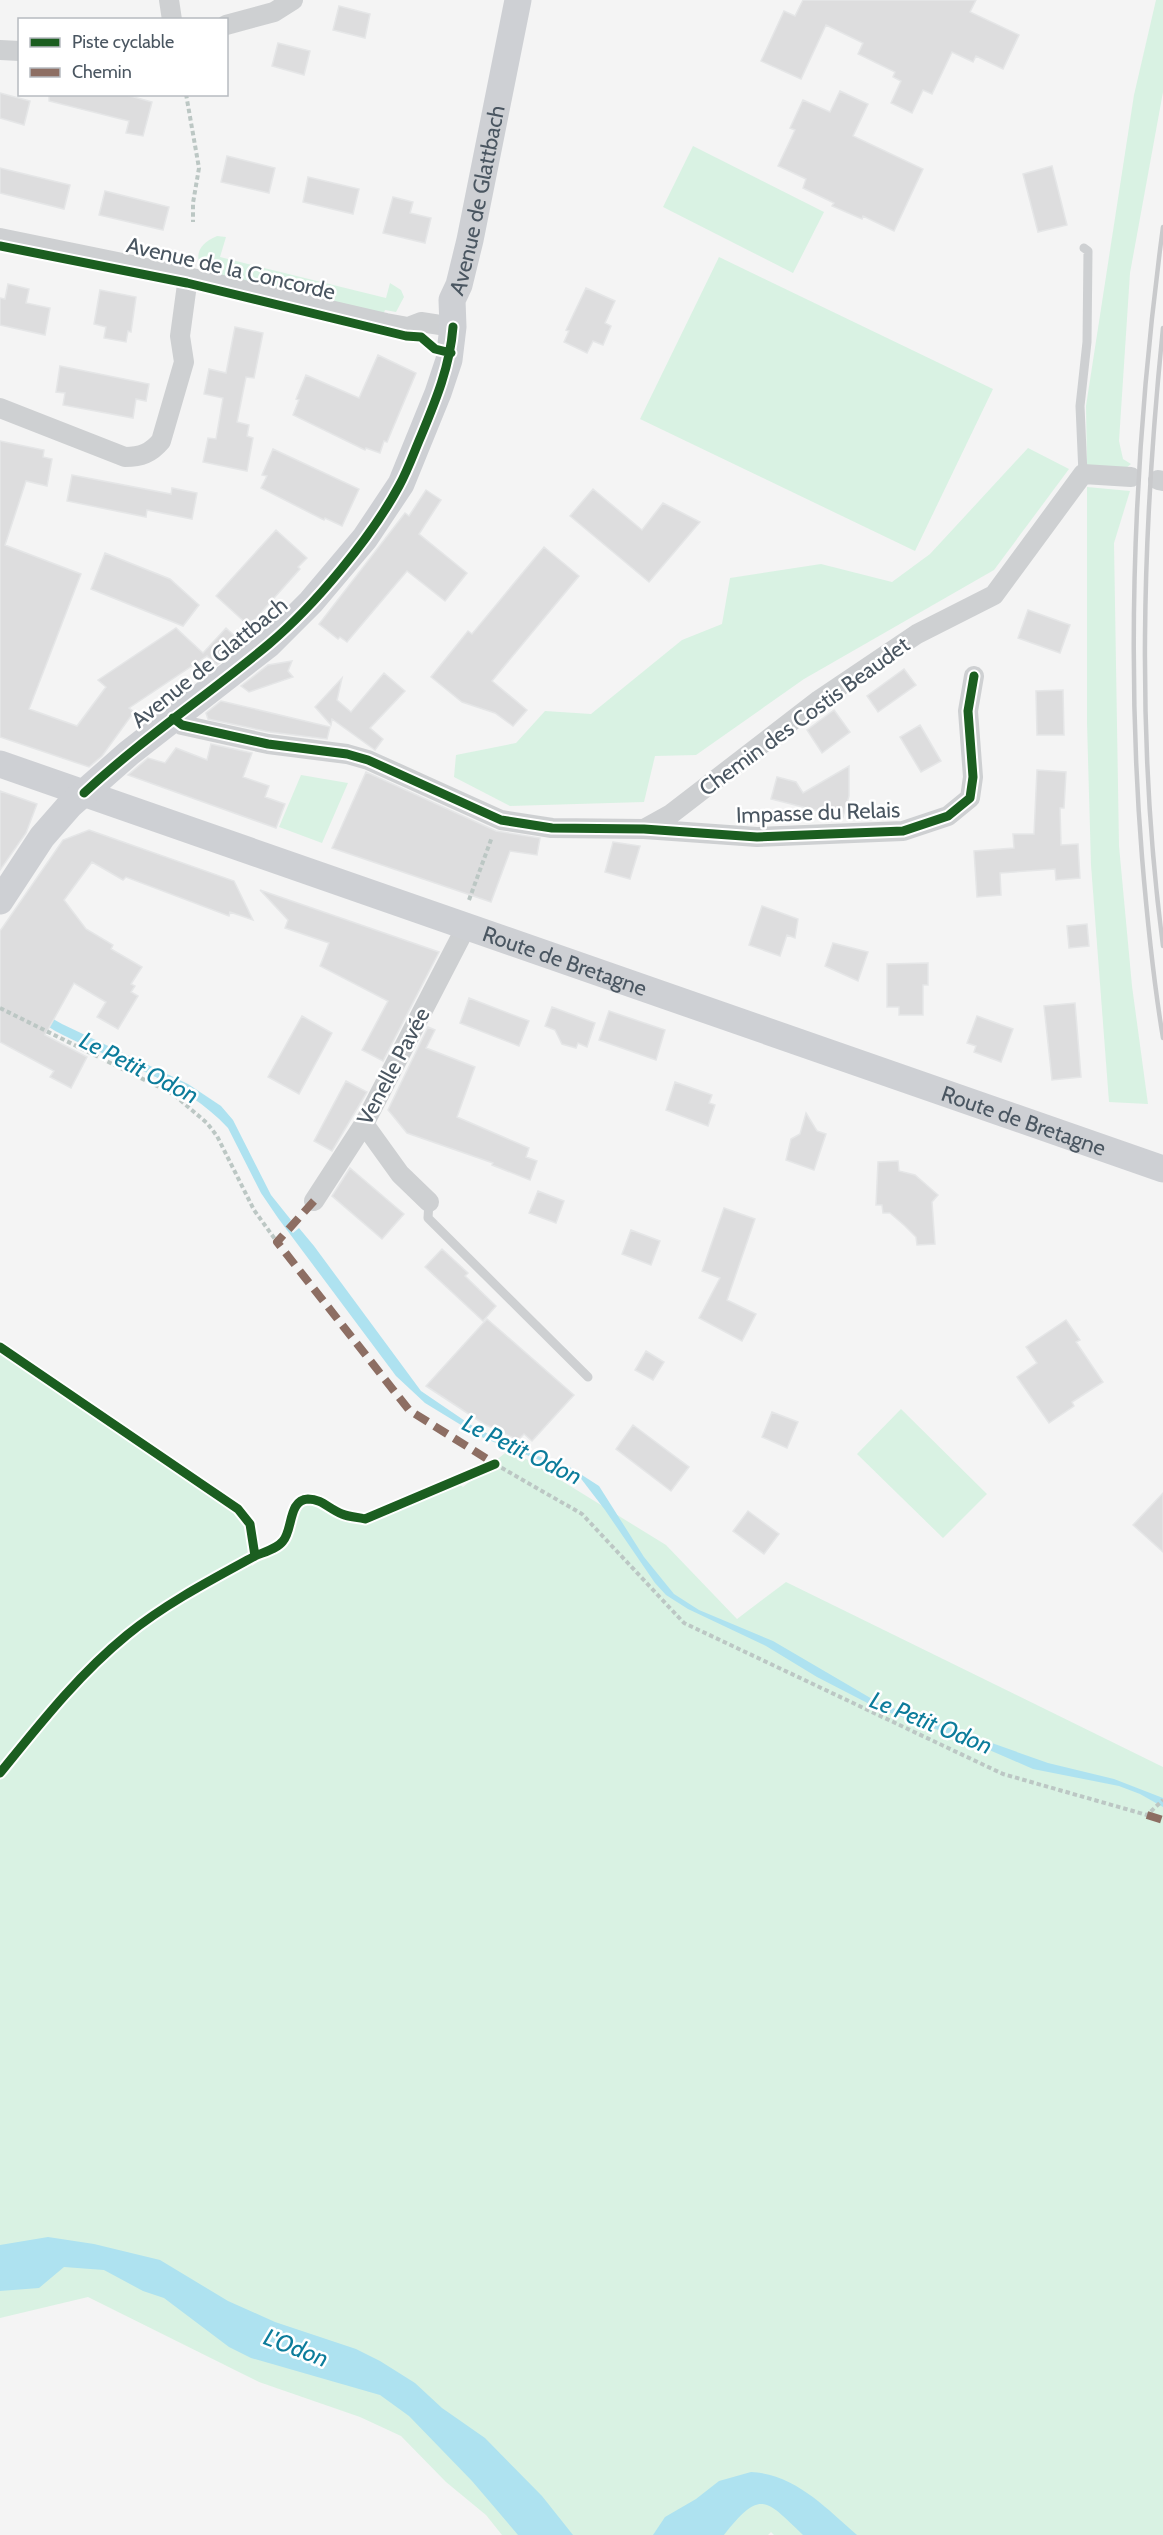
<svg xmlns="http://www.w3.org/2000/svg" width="1163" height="2535" font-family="Cabin,sans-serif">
<rect width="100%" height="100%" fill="#f4f4f4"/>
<!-- green -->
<path fill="#d9f2e3" d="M 1156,0 L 1163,0 L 1163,92 L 1130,273 L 1119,441 L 1123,459 L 1131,464 L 1121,472 L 1087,466 L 1086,406 L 1134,95 Z
M 693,146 L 824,212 L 793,273 L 663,207 Z
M 217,236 L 226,237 L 220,257 L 386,298 L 390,283 L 401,290 L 404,297 L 396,312 L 385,310 L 383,315 L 206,274 C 192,257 198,244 217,236 Z
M 719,257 L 993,389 L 915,551 L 640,419 Z
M 1028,448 L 1069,469 L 994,570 L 804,679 L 696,755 L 655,756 L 644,802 L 510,806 L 454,777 L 456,755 L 516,743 L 545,711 L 591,714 L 682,640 L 722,624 L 730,578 L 821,564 L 892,582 L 930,554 Z
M 1087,487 L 1130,491 L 1114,543 L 1119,846 L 1132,986 L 1148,1104 L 1109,1102 L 1091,865 L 1087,723 Z
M 301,775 L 348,783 L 322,843 L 279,827 Z
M 0,1354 L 63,1393 L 235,1513 C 252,1529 249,1544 252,1566 L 286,1542 L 297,1509 L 305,1501 L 323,1506 L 338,1516 L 362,1522 L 428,1497 L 458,1483 L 463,1487 L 510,1449 L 666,1545 L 737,1619 L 786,1582 L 1163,1767 L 1163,2535 L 774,2535 L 771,2532 L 768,2535 L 502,2535 L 486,2515 L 446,2482 L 401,2436 L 360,2417 L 259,2382 L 88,2297 L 0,2318 Z
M 901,1409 L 987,1494 L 943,1538 L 857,1454 Z"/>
<!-- water -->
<path fill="#aee2f0" d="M 0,989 L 62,1024 L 188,1084 L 221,1106 L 233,1120 L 271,1195 L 291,1220 L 286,1226 L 293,1233 L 299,1228 L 314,1246 L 421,1391 L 471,1425 L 517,1449 L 568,1466 L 599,1486 L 644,1557 L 674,1594 L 699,1610 L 773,1641 L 879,1703 L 1048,1763 L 1114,1779 L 1163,1798 L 1163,1807 L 1140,1794 L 1119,1786 L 1033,1769 L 964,1739 L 879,1709 L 817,1677 L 766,1646 L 688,1609 L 666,1595 L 655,1583 L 605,1510 L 579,1476 L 479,1436 L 425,1403 L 396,1376 L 278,1218 L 261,1193 L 228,1128 C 184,1080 120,1064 63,1035 C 40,1024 20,1005 0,989 Z
M 48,2237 L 94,2244 L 160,2260 L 228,2301 L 275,2322 L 356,2349 L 380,2361 L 415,2383 L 442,2408 L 485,2438 L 542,2496 L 573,2535 L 518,2535 L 472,2481 L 409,2416 L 380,2395 L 251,2358 L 229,2347 L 164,2298 L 143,2291 L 104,2270 L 64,2267 L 39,2288 L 0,2291 L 0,2245 Z
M 751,2472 C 795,2474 826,2508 857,2535 L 803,2535 C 766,2500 761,2488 724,2535 L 653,2535 L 665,2517 L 696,2499 L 719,2481 Z"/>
<!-- building -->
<path fill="#ddddde" stroke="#e5e6e7" stroke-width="1.5" d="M 803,0 L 976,0 L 970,12 L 1019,35 L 1003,69 L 976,56 L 973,62 L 952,52 L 932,94 L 923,90 L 912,113 L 891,103 L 901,81 L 893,77 L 895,72 L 858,54 L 863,43 L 826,25 L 801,79 L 761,61 L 784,11 L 795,16 Z
M 339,6 L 370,14 L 365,38 L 333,30 Z
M 278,43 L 310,51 L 304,75 L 272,66 Z
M 840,91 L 868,104 L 853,136 L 923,169 L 894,231 L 863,216 L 862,219 L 832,206 L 834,203 L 803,188 L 806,179 L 778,166 L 795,130 L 790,128 L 803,100 L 830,112 Z
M 0,93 L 30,101 L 24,125 L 0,118 Z
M 49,94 L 123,94 L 152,102 L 143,136 L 126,133 L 129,121 L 49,101 Z
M 227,156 L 275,168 L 269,193 L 221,182 Z
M 1052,166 L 1067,225 L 1038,232 L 1023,174 Z
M 0,168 L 70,185 L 64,209 L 0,193 Z
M 308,177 L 359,189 L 353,214 L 303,202 Z
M 105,191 L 169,207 L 163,230 L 99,215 Z
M 393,197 L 413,202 L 410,213 L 431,218 L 425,243 L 383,233 Z
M 8,284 L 29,289 L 26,303 L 50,308 L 45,335 L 0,325 L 0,298 L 5,299 Z
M 586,288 L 615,301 L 605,323 L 611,326 L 603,345 L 593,341 L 587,353 L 564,342 L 569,331 L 566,330 Z
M 100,290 L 136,297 L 131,332 L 128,331 L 126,342 L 104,338 L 106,327 L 94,324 Z
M 235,327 L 263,333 L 254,378 L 246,377 L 237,422 L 249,425 L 247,436 L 253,438 L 247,471 L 203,462 L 208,438 L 216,439 L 223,398 L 204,394 L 209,369 L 226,373 Z
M 378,355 L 416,373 L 387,442 L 384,441 L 380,453 L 366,448 L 365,450 L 293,415 L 299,400 L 296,399 L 306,375 L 359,398 Z
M 60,366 L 149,384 L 146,401 L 136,399 L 133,418 L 63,405 L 65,393 L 56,392 Z
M 0,441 L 44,450 L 43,457 L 52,459 L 47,486 L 26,481 L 5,545 L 81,574 L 29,709 L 77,726 L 106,687 L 98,680 L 176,628 L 203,653 L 226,628 L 242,643 L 217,665 L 207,656 L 129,708 L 134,712 L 102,756 L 89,767 L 0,737 Z
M 273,449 L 359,489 L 342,526 L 325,518 L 324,520 L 261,488 L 267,476 L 262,475 Z
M 72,475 L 171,494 L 172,488 L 197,493 L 192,519 L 147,510 L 146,517 L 67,501 Z
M 593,489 L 642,530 L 663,503 L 700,522 L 649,582 L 570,516 Z
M 426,490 L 441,500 L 419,534 L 467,573 L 445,601 L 407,571 L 347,642 L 340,637 L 338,639 L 319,624 L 405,513 L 409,516 Z
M 276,530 L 307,558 L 298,567 L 300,569 L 249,626 L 216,596 Z
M 544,547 L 579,576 L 492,681 L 527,710 L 513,726 L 495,713 L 462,702 L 431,677 L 468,631 L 472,634 Z
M 105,553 L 170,579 L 199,605 L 183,626 L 91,589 Z
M 1028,610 L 1070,625 L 1060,653 L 1018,638 Z
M 292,661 L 288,671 L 293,677 L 249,692 L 241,686 L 268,665 Z
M 904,669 L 916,685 L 878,712 L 867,696 Z
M 384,673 L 405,691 L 370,728 L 383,739 L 375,750 L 332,719 L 331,725 L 315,707 L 342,678 L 337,700 L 351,712 Z
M 1063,690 L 1064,735 L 1037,735 L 1036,691 Z
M 221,701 L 330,727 L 327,739 L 270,732 L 208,719 L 206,713 Z
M 834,710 L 850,732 L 822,753 L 807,730 Z
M 920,725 L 941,761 L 921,772 L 900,737 Z
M 211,744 L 252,753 L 243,777 L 269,786 L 265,797 L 285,804 L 276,828 L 128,775 L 148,758 L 165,763 L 176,748 L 207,760 Z
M 849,766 L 849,796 L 843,817 L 771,799 L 777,777 L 796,782 L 803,793 Z
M 1037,770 L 1066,772 L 1064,808 L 1060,808 L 1061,845 L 1078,844 L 1080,878 L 1056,880 L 1055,869 L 1000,873 L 1001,895 L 977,897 L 974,851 L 1014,848 L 1013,834 L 1034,834 Z
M 366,772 L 496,831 L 540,838 L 537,855 L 510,851 L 491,902 L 332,848 Z
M 0,791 L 37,804 L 26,833 L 0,870 Z
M 89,830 L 234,881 L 253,920 L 230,912 L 229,916 L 126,877 L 123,880 L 92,862 L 64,900 L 86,929 L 113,945 L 111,949 L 142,967 L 131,984 L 135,986 L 131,992 L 138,996 L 118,1029 L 97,1017 L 106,1002 L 74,983 L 45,1035 L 87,1057 L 71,1088 L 50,1077 L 54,1071 L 0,1042 L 0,931 L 63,840 Z
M 613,842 L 640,846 L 630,879 L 605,872 Z
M 260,890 L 439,952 L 383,1061 L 362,1050 L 388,1001 L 320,966 L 329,943 L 285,928 L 288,920 Z
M 762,906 L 798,919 L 795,938 L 787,935 L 780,956 L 749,945 Z
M 1087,924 L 1089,946 L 1069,948 L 1067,926 Z
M 833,943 L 868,952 L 858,981 L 825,966 Z
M 928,963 L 928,985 L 923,985 L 923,1015 L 899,1015 L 899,1007 L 887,1007 L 887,964 Z
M 469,998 L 529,1021 L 519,1046 L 460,1023 Z
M 1075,1003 L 1081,1077 L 1052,1080 L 1044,1006 Z
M 552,1007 L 595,1023 L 587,1047 L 578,1043 L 576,1048 L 562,1044 L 555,1030 L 545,1026 Z
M 609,1011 L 665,1030 L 656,1060 L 599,1040 Z
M 302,1016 L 332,1033 L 299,1094 L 268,1077 Z
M 977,1016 L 1013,1029 L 1001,1062 L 974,1052 L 976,1046 L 967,1043 Z
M 428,1027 L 435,1030 L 426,1048 L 475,1067 L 457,1117 L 529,1148 L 526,1157 L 537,1161 L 530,1180 L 492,1165 L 493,1163 L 407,1133 L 388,1110 Z
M 346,1081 L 367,1092 L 332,1151 L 314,1141 Z
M 675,1082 L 712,1095 L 709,1103 L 715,1105 L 708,1126 L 666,1110 Z
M 806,1113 L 817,1131 L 826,1134 L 814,1170 L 786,1160 L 791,1139 L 800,1134 Z
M 898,1161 L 899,1171 L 915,1175 L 938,1195 L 932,1202 L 935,1244 L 917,1245 L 916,1237 L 905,1226 L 890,1213 L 883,1213 L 882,1205 L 876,1205 L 878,1162 Z
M 350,1168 L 404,1214 L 382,1239 L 332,1196 Z
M 538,1191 L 564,1201 L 556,1223 L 529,1213 Z
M 724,1208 L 755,1219 L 727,1300 L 756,1314 L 742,1341 L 699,1318 L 720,1278 L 702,1271 Z
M 631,1230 L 660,1241 L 651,1265 L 622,1254 Z
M 442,1249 L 468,1273 L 465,1276 L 496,1306 L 483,1321 L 425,1267 Z
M 487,1319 L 574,1395 L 532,1441 L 524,1434 L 518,1440 L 484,1424 L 426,1386 Z
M 1066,1320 L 1080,1340 L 1076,1342 L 1103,1382 L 1072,1402 L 1074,1406 L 1049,1423 L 1017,1377 L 1037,1363 L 1026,1347 Z
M 646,1351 L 664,1362 L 653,1380 L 635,1370 Z
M 772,1412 L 798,1422 L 787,1448 L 762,1437 Z
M 633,1425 L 689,1467 L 671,1491 L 616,1449 Z
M 1163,1493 L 1163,1552 L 1133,1525 Z
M 748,1511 L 779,1534 L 764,1554 L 733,1531 Z"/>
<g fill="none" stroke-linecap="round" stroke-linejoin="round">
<!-- path -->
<path stroke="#bcc7c4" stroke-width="4" stroke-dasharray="4.5 3" stroke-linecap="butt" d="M 186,94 L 199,168 L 193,203 L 193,222
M 469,900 L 492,837
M 0,1008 L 173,1094 L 207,1123 L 217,1136 L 254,1210 L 277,1242
M 495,1464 L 582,1514 L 684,1623 L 1003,1774 L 1147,1815 L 1163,1800"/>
<!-- lane -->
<path stroke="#ced0d2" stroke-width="9" d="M 1083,474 L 1080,406 L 1087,342 L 1088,251 L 1084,248
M 429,1202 L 428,1218 L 588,1377"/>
<!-- street -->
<path stroke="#ced0d2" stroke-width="20" d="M 169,0 L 172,20
M 226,25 L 274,12 L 293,0
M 0,50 L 20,51
M 0,238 L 166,272 L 386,323 L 408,327 L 421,322 L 453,327
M 0,408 L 125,457 C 141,457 151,453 161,441 L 184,362 L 180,336 L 188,277
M 1158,480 L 1163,481
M 173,718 L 182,725 L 268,744 L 347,754 L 368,760 L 501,820 L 552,828 L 644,829 L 757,837 L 903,831 L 948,816 L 970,798 L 973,777 L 968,711 L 974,676
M 644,829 L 671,814 L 819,700 L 917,634 L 994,595 L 1083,474 L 1131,477
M 364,1124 L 400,1174 L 429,1202
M 314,1201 L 364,1124 L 466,927"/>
<!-- secondary -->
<g stroke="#ced0d4" stroke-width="27">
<path id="s1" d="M 0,764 L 1163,1169"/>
<path id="s2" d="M 0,901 L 42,837 L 70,805 L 129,753 L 269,644 L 311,602 L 365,538 L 401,484 L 438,393 L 449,360 L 453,327 L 452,300 L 459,285 L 470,240 L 518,0"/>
</g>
<!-- rail -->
<path stroke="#c9cacc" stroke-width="4.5" d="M 1163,227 C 1135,436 1125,646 1142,857 C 1147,917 1153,978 1163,1038
M 1163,328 C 1142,534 1136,741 1163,946"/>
<!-- quiet -->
<path stroke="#8d6e63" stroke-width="8" stroke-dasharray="15 8" stroke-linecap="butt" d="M 314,1201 L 277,1242 L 409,1410 L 495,1464
M 1147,1815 L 1163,1820"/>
<defs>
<path id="cycleway" d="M 0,246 L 187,283 L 406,336 L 421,337 L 435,349 L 451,353
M 173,718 L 182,725 L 268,744 L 347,754 L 368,760 L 501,820 L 552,828 L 644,829 L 757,837 L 903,831 L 948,816 L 970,798 L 973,777 L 968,711 L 974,676
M 84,793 C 142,739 208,695 269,644 C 314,606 371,538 399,486 C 408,470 414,452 421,436 C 436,400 450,366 453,327
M 0,1347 L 238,1509 L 250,1524 L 255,1556 C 264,1552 277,1549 283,1541 C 293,1530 288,1500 308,1499 C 322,1499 329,1509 342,1514 C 349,1517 357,1517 365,1519 L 495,1464
M 0,1773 C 39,1725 78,1675 127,1635 C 165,1604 211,1580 255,1556"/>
</defs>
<!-- cycleway casing -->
<use href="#cycleway" stroke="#fff" stroke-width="13"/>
<!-- cycleway -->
<use href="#cycleway" stroke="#1b5e20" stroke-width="9"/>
</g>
<g text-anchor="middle" stroke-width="5" stroke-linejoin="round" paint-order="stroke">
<!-- street labels -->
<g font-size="22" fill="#4a5661" stroke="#fff">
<text dy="8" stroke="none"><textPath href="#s2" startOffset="880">Avenue de Glattbach</textPath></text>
<text transform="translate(231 268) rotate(13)" y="8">Avenue de la Concorde</text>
<text transform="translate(209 662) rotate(-39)" y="8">Avenue de Glattbach</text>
<text transform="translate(804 716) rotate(-36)" y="8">Chemin des Costis Beaudet</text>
<text transform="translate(818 812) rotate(-2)" y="8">Impasse du Relais</text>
<text dy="8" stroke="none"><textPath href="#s1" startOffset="598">Route de Bretagne</textPath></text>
<text transform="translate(393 1066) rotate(-62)" y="8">Venelle Pavée</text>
<text dy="8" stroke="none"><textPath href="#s1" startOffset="1084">Route de Bretagne</textPath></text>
</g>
<!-- water labels -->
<g font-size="24" font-style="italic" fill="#0c7c9b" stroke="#fff">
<text transform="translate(139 1068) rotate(27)" y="8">Le Petit Odon</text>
<text transform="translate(522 1450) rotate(26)" y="8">Le Petit Odon</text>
<text transform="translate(931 1723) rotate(22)" y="8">Le Petit Odon</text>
<text transform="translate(296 2348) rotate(21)" y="8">L'Odon</text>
</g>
</g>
<!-- legend -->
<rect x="18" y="18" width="210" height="78" fill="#ffffff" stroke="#b7bbc0" stroke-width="1.5"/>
<rect x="30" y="38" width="30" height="9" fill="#1b5e20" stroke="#b7bbc0" stroke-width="1.5"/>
<text x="72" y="48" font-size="18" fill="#4a5661">Piste cyclable</text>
<rect x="30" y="68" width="30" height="9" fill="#8d6e63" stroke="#b7bbc0" stroke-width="1.5"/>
<text x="72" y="78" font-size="18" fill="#4a5661">Chemin</text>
</svg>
